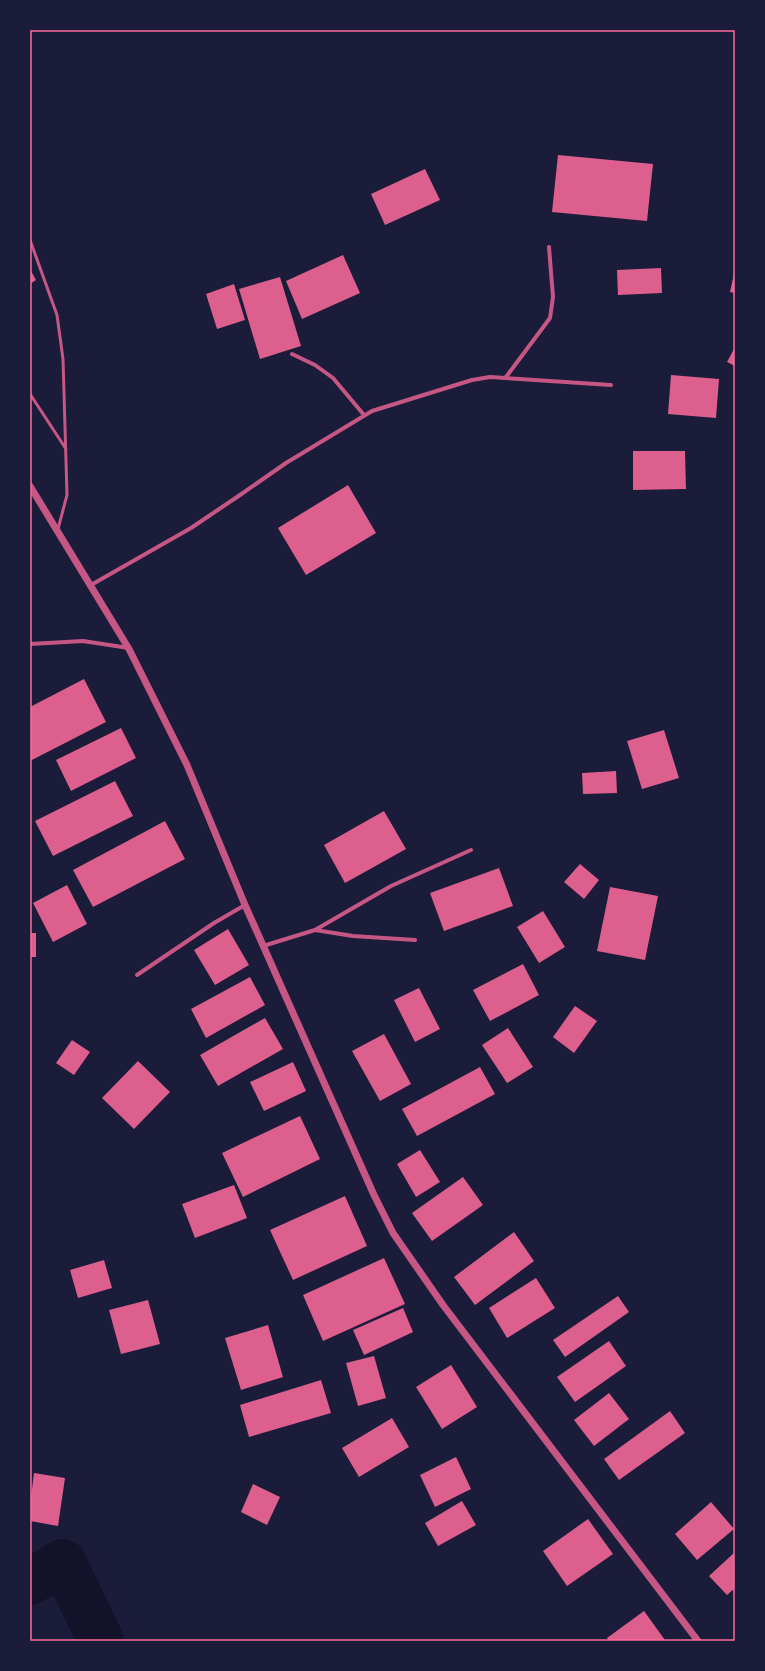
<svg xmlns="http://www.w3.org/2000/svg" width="765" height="1671" font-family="Jost,sans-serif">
<rect width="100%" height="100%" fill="#1b1b3a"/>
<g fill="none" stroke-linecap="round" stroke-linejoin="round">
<!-- river -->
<path stroke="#12122b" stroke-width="46" d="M 30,1582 L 63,1562 L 101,1641"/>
</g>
<!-- building -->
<path fill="#dd5f8e" d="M 558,155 L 653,164 L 647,221 L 552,212 Z
M 425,169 L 440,200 L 385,225 L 371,194 Z
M 343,255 L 360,293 L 302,319 L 286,281 Z
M 661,268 L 662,293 L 618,295 L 617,270 Z
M 30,269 L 36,280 L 30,284 Z
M 734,274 L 735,274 L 735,293 L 730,292 Z
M 280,277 L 301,346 L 260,359 L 239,289 Z
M 234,284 L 245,320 L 217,329 L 206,294 Z
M 735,347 L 735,366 L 727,362 Z
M 671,375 L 719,379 L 716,418 L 668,414 Z
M 633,451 L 685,451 L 686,489 L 633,490 Z
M 348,485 L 376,533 L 306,575 L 278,528 Z
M 84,679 L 106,722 L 30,761 L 30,707 Z
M 121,728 L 136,758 L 71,791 L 56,760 Z
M 664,730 L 679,778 L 642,789 L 627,741 Z
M 616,771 L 617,793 L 583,794 L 582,773 Z
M 115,781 L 133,816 L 53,856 L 35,821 Z
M 384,811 L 406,849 L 345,883 L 324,845 Z
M 165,821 L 185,859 L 93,907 L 73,870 Z
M 580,864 L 599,880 L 584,899 L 564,882 Z
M 499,868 L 513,906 L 444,931 L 430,893 Z
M 67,885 L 87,924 L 53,942 L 33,903 Z
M 610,887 L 658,896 L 645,960 L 597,951 Z
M 543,911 L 565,947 L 539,963 L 517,927 Z
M 228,929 L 249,965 L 215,985 L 194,950 Z
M 30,933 L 36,933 L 36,957 L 30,957 Z
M 523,964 L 539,995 L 490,1021 L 473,990 Z
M 250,977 L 265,1005 L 206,1038 L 191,1009 Z
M 419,988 L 440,1029 L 415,1042 L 394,1000 Z
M 575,1006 L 597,1021 L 574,1053 L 553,1037 Z
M 265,1018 L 283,1049 L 218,1086 L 200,1055 Z
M 508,1028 L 533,1067 L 507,1083 L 482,1045 Z
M 384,1034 L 411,1084 L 380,1101 L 352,1051 Z
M 72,1040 L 90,1052 L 74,1075 L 56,1063 Z
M 138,1061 L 170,1092 L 134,1129 L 102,1098 Z
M 293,1062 L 306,1091 L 264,1111 L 250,1082 Z
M 480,1067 L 495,1094 L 417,1136 L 402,1109 Z
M 300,1116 L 320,1159 L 243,1197 L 222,1153 Z
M 420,1150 L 440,1182 L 416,1197 L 397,1164 Z
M 463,1177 L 483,1205 L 432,1241 L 412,1213 Z
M 234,1185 L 247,1218 L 195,1238 L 182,1204 Z
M 345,1196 L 367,1246 L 293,1280 L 270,1230 Z
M 514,1232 L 534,1261 L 475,1305 L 454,1277 Z
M 384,1258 L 405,1304 L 323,1341 L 303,1295 Z
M 104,1260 L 112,1288 L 78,1298 L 70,1270 Z
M 536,1278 L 555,1308 L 507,1338 L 489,1308 Z
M 618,1296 L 629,1312 L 565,1357 L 553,1340 Z
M 148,1300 L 160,1344 L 121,1354 L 109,1310 Z
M 403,1308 L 413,1332 L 364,1355 L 353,1330 Z
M 268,1325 L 283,1377 L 241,1390 L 225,1338 Z
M 609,1341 L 626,1366 L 575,1402 L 557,1377 Z
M 374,1356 L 386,1398 L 358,1406 L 346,1363 Z
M 451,1365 L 477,1407 L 442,1429 L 416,1387 Z
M 321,1380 L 331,1413 L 249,1437 L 240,1405 Z
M 609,1393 L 629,1419 L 594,1446 L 574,1420 Z
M 670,1411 L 685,1433 L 619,1480 L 604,1459 Z
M 392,1418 L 409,1447 L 359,1477 L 342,1448 Z
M 456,1457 L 471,1489 L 435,1507 L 420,1475 Z
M 34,1473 L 65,1478 L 58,1526 L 30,1521 L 30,1505 Z
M 253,1484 L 280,1497 L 267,1525 L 241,1512 Z
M 462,1501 L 476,1525 L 438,1546 L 425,1523 Z
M 711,1502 L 734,1529 L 697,1560 L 675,1534 Z
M 588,1519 L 613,1554 L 567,1586 L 543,1551 Z
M 735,1552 L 735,1588 L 727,1595 L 709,1576 Z
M 644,1611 L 665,1640 L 609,1641 L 607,1638 Z"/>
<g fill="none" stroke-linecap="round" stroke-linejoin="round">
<!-- service -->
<path stroke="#c65784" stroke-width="3" d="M 30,240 L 57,315 L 63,359 L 67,495 L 58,529
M 30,394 L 66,449"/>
<!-- minor -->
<path stroke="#c65784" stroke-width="4" d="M 292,354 L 315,365 L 333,378 L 364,415
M 506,377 L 550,318 L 553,297 L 549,247
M 91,585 L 191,528 L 240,495 L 286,463 L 372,411 L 472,380 L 490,377 L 611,385
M 30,644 L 83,641 L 129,648
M 315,930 L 391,886 L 471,850
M 263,946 L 315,930 L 353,936 L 415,940
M 137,975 L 214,923 L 245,905"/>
<!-- tertiary -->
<path stroke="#c65784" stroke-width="7" d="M 30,486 L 129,649 L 187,765 L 245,905 L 374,1195 L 393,1233 L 443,1305 L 698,1641"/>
</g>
<!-- border -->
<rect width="765" height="1671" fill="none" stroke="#1b1b3a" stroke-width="62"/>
<rect x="31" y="31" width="703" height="1609" fill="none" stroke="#ff6b9d" stroke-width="1.5"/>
</svg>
